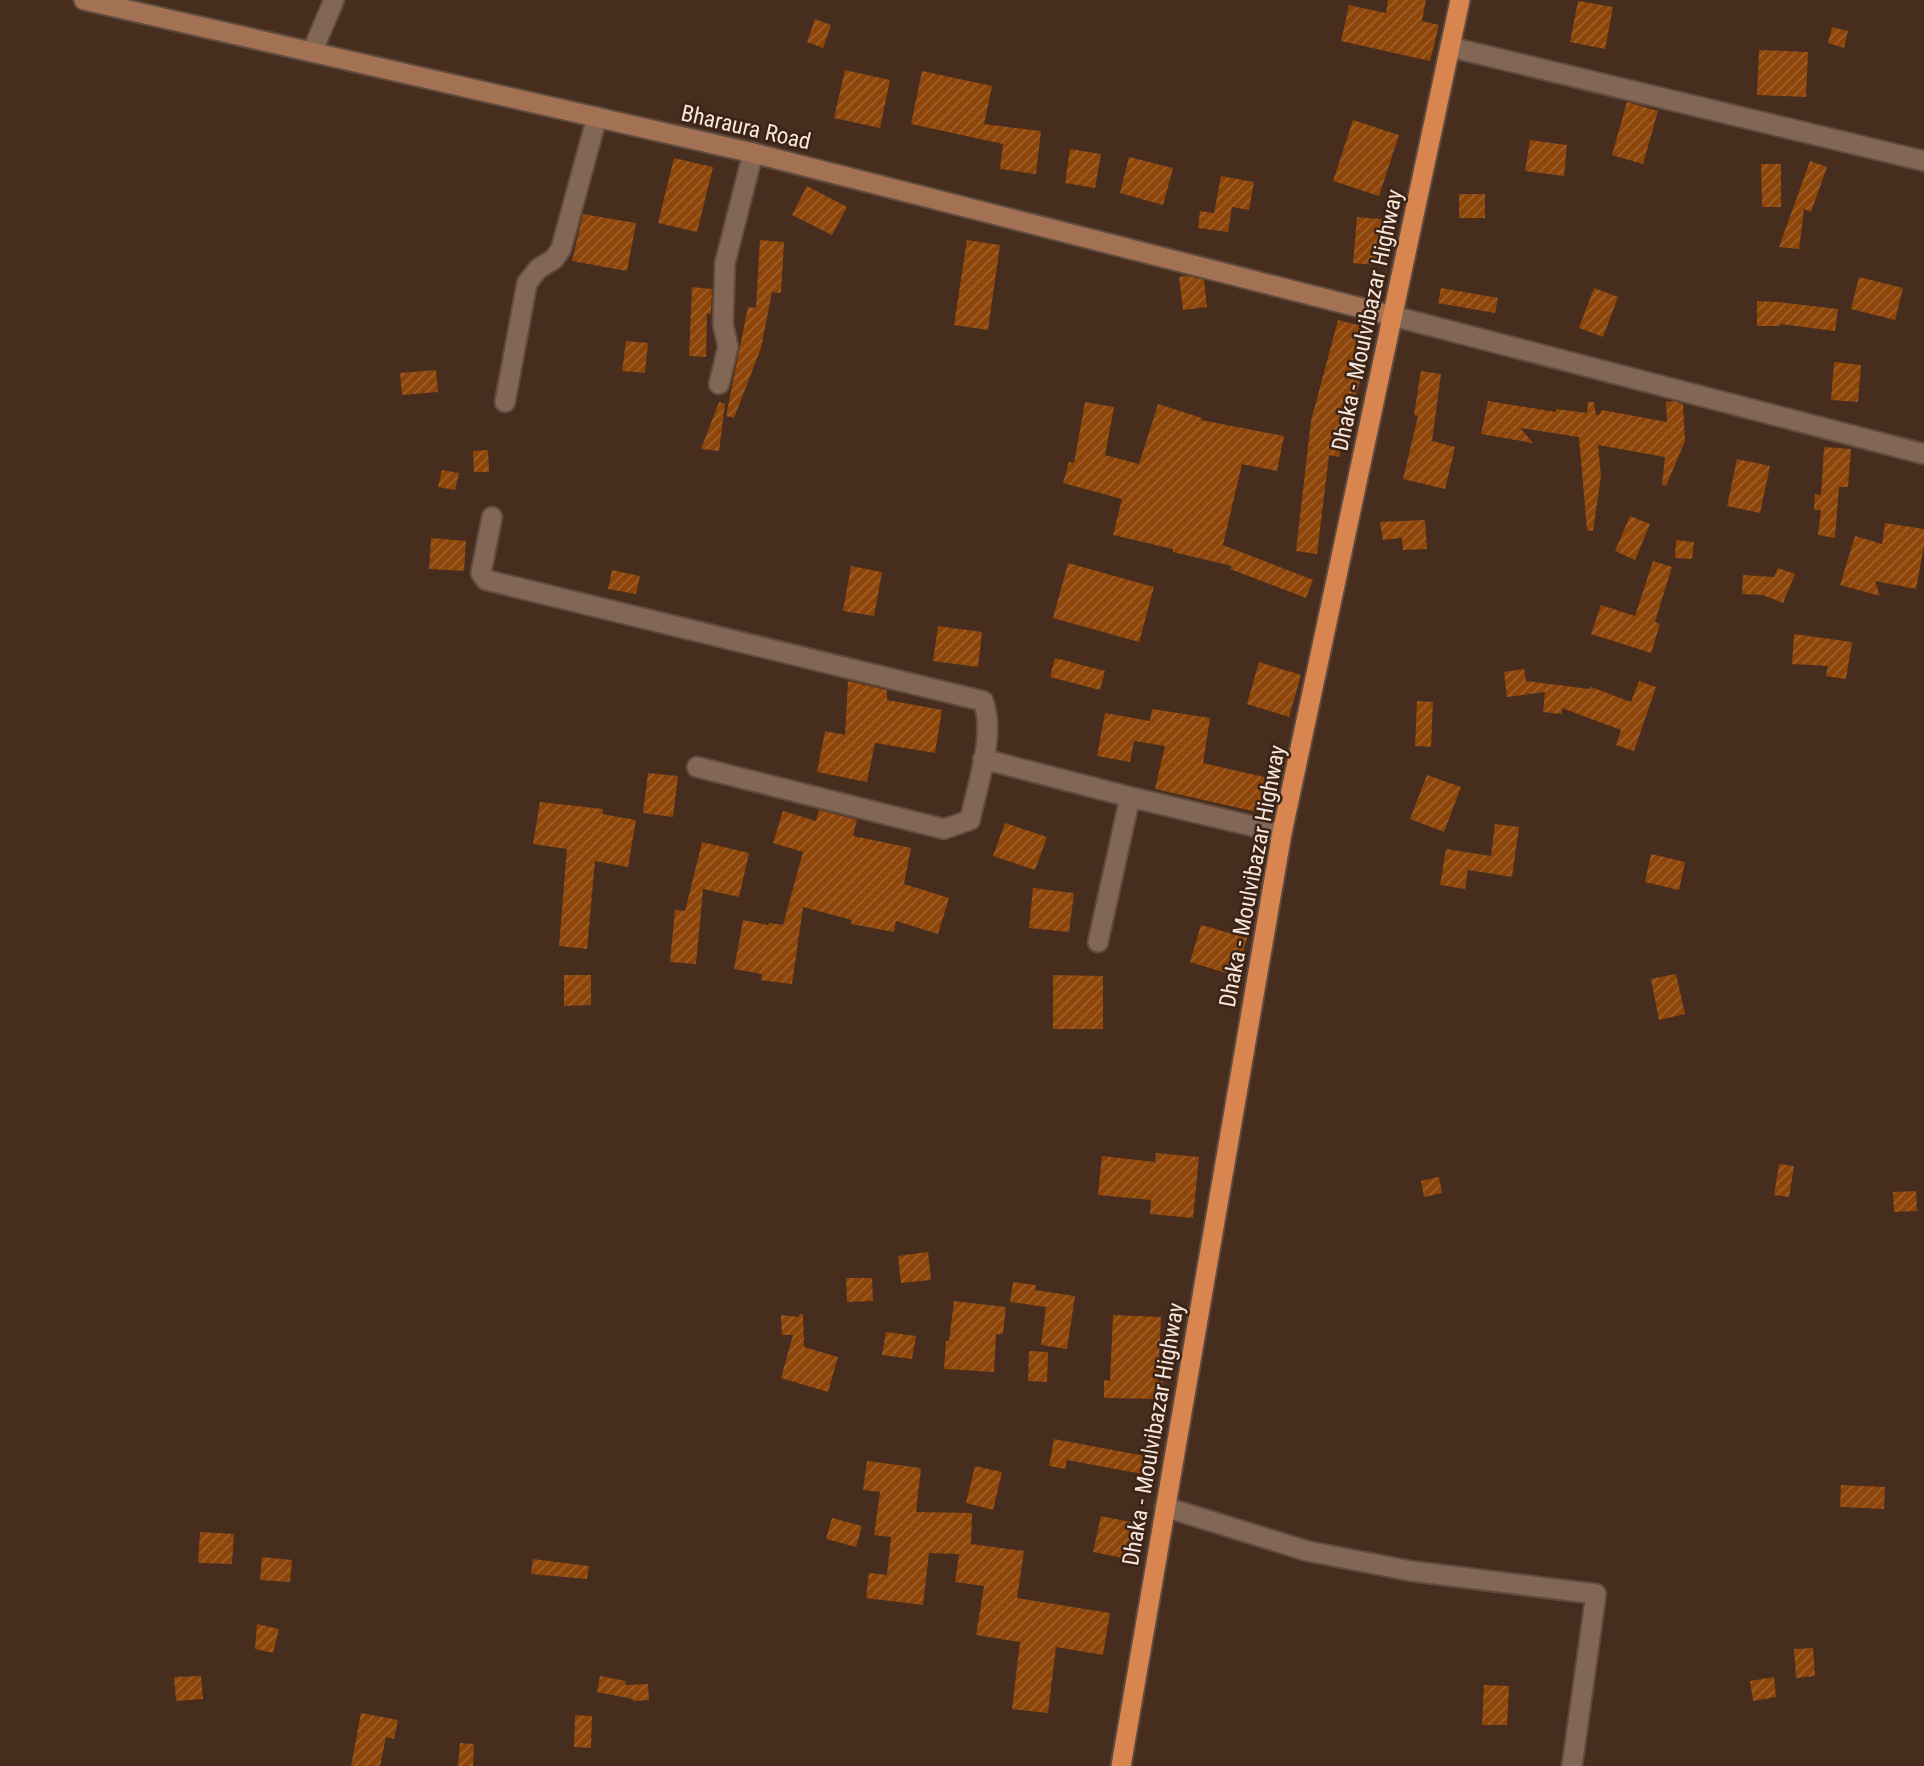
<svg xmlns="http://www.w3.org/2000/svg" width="1924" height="1766" font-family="'Roboto Condensed',sans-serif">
<defs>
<pattern id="building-hatch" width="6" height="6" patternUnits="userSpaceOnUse" patternTransform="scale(1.75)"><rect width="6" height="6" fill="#8e4509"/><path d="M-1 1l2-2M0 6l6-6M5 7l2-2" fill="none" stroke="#9e602c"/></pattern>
</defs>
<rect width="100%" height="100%" fill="#462d1e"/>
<!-- building -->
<path fill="url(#building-hatch)" d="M 1388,0 L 1426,0 L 1422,21 L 1439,25 L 1430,61 L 1341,41 L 1349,5 L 1386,13 Z
M 1578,1 L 1613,7 L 1605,49 L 1570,42 Z
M 815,19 L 831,25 L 823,48 L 807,42 Z
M 1832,27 L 1848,31 L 1844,48 L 1828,43 Z
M 1759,50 L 1808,52 L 1806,97 L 1757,95 Z
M 845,70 L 890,80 L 880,128 L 834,118 Z
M 922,71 L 992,86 L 984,124 L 1041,131 L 1036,174 L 1000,169 L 1003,144 L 911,124 Z
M 1627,102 L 1658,111 L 1643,164 L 1612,155 Z
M 1353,120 L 1399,135 L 1379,196 L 1333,181 Z
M 1530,140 L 1567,145 L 1564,176 L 1525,171 Z
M 1070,149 L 1101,154 L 1095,188 L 1065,183 Z
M 1129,157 L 1173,168 L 1163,205 L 1120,193 Z
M 674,158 L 713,167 L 697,232 L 658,223 Z
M 1810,161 L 1827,167 L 1811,212 L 1804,209 L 1799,249 L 1779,247 Z
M 1761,164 L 1781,164 L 1781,207 L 1762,207 Z
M 1221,176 L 1254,182 L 1249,210 L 1232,207 L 1228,232 L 1198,228 L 1200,211 L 1214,213 Z
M 807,186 L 847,207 L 832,235 L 792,215 Z
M 1459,194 L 1485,194 L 1485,218 L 1459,218 Z
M 583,214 L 636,223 L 627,271 L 572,261 Z
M 1357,217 L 1390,220 L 1385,266 L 1353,263 Z
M 760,240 L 784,242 L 781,293 L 772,292 L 761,348 L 734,418 L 726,416 L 748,307 L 756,308 Z
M 967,240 L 1000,245 L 988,330 L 954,325 Z
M 1188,276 L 1204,280 L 1207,307 L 1183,310 L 1179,277 Z
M 1859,277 L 1903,288 L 1895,320 L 1851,309 Z
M 692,287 L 712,289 L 711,314 L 707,313 L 706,357 L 689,356 Z
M 1441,288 L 1498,298 L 1495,313 L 1438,303 Z
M 1594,288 L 1618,297 L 1603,337 L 1579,328 Z
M 1757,301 L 1777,302 L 1838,309 L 1835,331 L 1780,324 L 1780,326 L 1757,326 Z
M 1338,320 L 1374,329 L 1339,457 L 1329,455 L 1317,554 L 1296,551 L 1311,421 Z
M 626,341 L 648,343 L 645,373 L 622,371 Z
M 1834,362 L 1861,365 L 1858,402 L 1831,400 Z
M 436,370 L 438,392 L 402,395 L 400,373 Z
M 1421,371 L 1441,374 L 1432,441 L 1455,447 L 1445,489 L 1403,479 L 1418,416 L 1414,415 Z
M 1488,401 L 1556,412 L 1556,409 L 1587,413 L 1588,402 L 1594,402 L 1596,415 L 1599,415 L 1602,410 L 1667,422 L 1666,402 L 1673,401 L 1683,404 L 1685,441 L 1666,486 L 1662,485 L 1665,457 L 1598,445 L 1601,476 L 1593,531 L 1587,530 L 1579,437 L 1520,428 L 1533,443 L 1481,434 Z
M 719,402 L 725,404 L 719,451 L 701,449 Z
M 1085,402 L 1114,407 L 1105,455 L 1139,464 L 1158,404 L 1202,418 L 1201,420 L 1284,436 L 1277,471 L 1242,464 L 1223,545 L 1313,580 L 1306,598 L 1230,569 L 1232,566 L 1173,552 L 1173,549 L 1113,535 L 1122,499 L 1063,483 L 1069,462 L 1074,463 Z
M 1824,447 L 1851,449 L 1848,487 L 1839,487 L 1835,538 L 1818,535 L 1821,510 L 1814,510 L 1815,494 L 1821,495 Z
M 488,450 L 489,472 L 474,472 L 473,451 Z
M 1737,459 L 1770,466 L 1760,513 L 1727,506 Z
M 442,470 L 459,473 L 455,490 L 438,487 Z
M 1630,516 L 1650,524 L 1635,560 L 1615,551 Z
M 1425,520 L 1427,549 L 1403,550 L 1402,538 L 1383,540 L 1380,522 Z
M 1885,523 L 1924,529 L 1924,546 L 1916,589 L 1875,581 L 1880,596 L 1840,585 L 1855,536 L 1882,544 Z
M 431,538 L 466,541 L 464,571 L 429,569 Z
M 1676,540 L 1694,542 L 1692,559 L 1675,558 Z
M 1653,561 L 1672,567 L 1655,622 L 1660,624 L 1651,653 L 1591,634 L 1601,605 L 1635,616 Z
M 1068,563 L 1154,587 L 1139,642 L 1053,618 Z
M 851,566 L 882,572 L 874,616 L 843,611 Z
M 1778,568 L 1795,574 L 1783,603 L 1763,595 L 1742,594 L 1743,575 L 1774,577 Z
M 612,570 L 640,576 L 636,594 L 608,589 Z
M 938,626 L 982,632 L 978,667 L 933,661 Z
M 1794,634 L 1852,642 L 1846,679 L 1826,676 L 1828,666 L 1792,664 Z
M 1055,658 L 1105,671 L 1100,690 L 1050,677 Z
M 1259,662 L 1301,675 L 1289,717 L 1247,704 Z
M 1524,669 L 1526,681 L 1590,689 L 1591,687 L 1631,702 L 1639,681 L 1656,687 L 1634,751 L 1616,745 L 1621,730 L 1562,708 L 1562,714 L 1543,712 L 1545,692 L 1507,697 L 1504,672 Z
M 848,681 L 887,690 L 887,700 L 942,710 L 935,753 L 875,743 L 867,782 L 817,772 L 825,731 L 845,735 Z
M 1417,701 L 1433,702 L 1431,747 L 1415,746 Z
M 1152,709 L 1210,718 L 1203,763 L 1278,780 L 1270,815 L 1155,789 L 1165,746 L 1134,741 L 1130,762 L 1097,756 L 1105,713 L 1150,721 Z
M 648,773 L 678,776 L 673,817 L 643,813 Z
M 1427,775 L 1461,787 L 1444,832 L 1410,819 Z
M 540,802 L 603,809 L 602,814 L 636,820 L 628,867 L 595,861 L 587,949 L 559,946 L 567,849 L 533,844 Z
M 819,810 L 857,820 L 853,836 L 911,848 L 904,884 L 949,898 L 938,934 L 896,921 L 894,932 L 851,924 L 852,920 L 803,907 L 792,984 L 761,980 L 762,974 L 734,969 L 743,920 L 768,925 L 769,923 L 783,925 L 803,852 L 773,843 L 783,811 L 816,821 Z
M 1005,823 L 1047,837 L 1035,870 L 993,856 Z
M 1495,824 L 1519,827 L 1512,877 L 1468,870 L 1465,889 L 1440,885 L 1446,849 L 1491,856 Z
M 702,842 L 749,853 L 739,897 L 703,889 L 696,964 L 670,962 L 675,910 L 685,911 Z
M 1651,854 L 1685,862 L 1679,890 L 1645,882 Z
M 1033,888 L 1074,893 L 1069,932 L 1029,928 Z
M 1201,925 L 1247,938 L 1236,976 L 1190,962 Z
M 1676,974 L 1685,1014 L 1659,1020 L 1651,979 Z
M 564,975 L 591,975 L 591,1005 L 564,1006 Z
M 1053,975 L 1103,976 L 1103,1029 L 1053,1029 Z
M 1156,1153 L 1199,1157 L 1193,1218 L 1150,1214 L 1151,1200 L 1098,1195 L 1102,1156 L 1155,1162 Z
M 1779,1164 L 1794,1166 L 1789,1197 L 1774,1195 Z
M 1439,1177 L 1442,1193 L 1424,1197 L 1421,1181 Z
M 1916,1191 L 1917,1211 L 1894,1212 L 1893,1192 Z
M 928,1252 L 931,1280 L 901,1283 L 898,1256 Z
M 846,1278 L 872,1278 L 873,1301 L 847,1302 Z
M 1013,1282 L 1036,1285 L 1035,1290 L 1075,1296 L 1067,1349 L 1041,1345 L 1046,1307 L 1010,1302 Z
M 954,1301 L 1006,1307 L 1003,1334 L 996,1334 L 994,1372 L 944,1369 L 946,1341 L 949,1341 Z
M 800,1314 L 803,1314 L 804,1347 L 838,1357 L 828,1392 L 781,1378 L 793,1335 L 782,1335 L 781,1315 L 798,1317 Z
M 1113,1315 L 1161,1317 L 1158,1381 L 1163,1381 L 1162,1399 L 1104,1398 L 1104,1380 L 1110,1381 Z
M 886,1332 L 916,1336 L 912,1359 L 882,1355 Z
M 1029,1351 L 1048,1352 L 1047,1382 L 1028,1381 Z
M 1054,1439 L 1145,1456 L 1142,1474 L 1067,1460 L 1065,1469 L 1049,1466 Z
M 867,1461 L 921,1468 L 916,1512 L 972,1513 L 971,1544 L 1024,1551 L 1017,1598 L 1110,1613 L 1103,1655 L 1056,1647 L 1048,1713 L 1012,1709 L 1020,1642 L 976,1635 L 984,1586 L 955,1582 L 959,1554 L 929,1553 L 923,1605 L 866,1598 L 869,1573 L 887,1575 L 891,1537 L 874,1535 L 880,1492 L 863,1490 Z
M 975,1466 L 1002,1472 L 993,1510 L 966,1503 Z
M 1841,1485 L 1885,1487 L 1884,1509 L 1840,1507 Z
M 1101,1516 L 1145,1525 L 1138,1561 L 1093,1552 Z
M 832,1518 L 862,1526 L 856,1547 L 826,1539 Z
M 200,1532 L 234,1534 L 232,1564 L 198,1563 Z
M 262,1557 L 292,1560 L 290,1582 L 260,1580 Z
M 533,1559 L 589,1566 L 587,1579 L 531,1574 Z
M 257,1624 L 279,1629 L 273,1653 L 255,1649 Z
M 1813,1648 L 1815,1676 L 1796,1678 L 1794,1649 Z
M 201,1676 L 203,1699 L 176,1701 L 174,1677 Z
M 600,1676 L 626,1681 L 625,1685 L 648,1684 L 649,1700 L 633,1701 L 633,1699 L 597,1692 Z
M 1774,1677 L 1776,1697 L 1753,1701 L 1750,1681 Z
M 1484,1685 L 1509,1686 L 1507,1725 L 1482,1725 Z
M 361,1713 L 398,1720 L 394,1739 L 386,1737 L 380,1766 L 351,1766 Z
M 575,1715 L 592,1716 L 591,1748 L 574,1747 Z
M 460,1743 L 474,1744 L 473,1766 L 458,1766 Z"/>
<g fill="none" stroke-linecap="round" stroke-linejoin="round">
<defs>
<path id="minor" d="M 1450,47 L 1924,161
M 312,52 L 334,0
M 1393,316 L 1924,454
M 719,384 L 728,347 L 723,324 L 725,263 L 753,153
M 505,402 L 527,283 L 538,269 L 554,259 L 561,249 L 597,117
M 492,517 L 481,573 L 486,580 L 983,701 C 996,733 977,786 970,820 L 944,829 L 697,767
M 983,759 L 1130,797 L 1282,833
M 1098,942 L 1130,797
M 1165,1507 L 1307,1551 L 1411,1571 L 1596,1594 L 1572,1766"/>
<path id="secondary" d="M 84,0 L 753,153 L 1393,316"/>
<path id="trunk" d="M 1121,1766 L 1282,833 L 1460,0"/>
</defs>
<!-- minor casing -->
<use href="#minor" stroke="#614b3e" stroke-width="23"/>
<!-- secondary casing -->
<use href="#secondary" stroke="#614b3e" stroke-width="23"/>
<!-- trunk casing -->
<use href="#trunk" stroke="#614b3e" stroke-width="23"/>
<!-- minor -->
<use href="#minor" stroke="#826656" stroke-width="19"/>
<!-- secondary -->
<use href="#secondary" stroke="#a37254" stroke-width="19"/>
<!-- trunk -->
<use href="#trunk" stroke="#d98550" stroke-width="19"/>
</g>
<g text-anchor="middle" stroke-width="5" stroke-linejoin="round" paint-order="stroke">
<!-- street labels -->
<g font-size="23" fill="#f6e6dc" stroke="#3b2315">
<text transform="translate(746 127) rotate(13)" y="8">Bharaura Road</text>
<text transform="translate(1367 320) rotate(-78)" y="8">Dhaka - Moulvibazar Highway</text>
<text transform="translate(1252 876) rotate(-79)" y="8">Dhaka - Moulvibazar Highway</text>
<text transform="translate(1153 1434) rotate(-80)" y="8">Dhaka - Moulvibazar Highway</text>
</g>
</g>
</svg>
